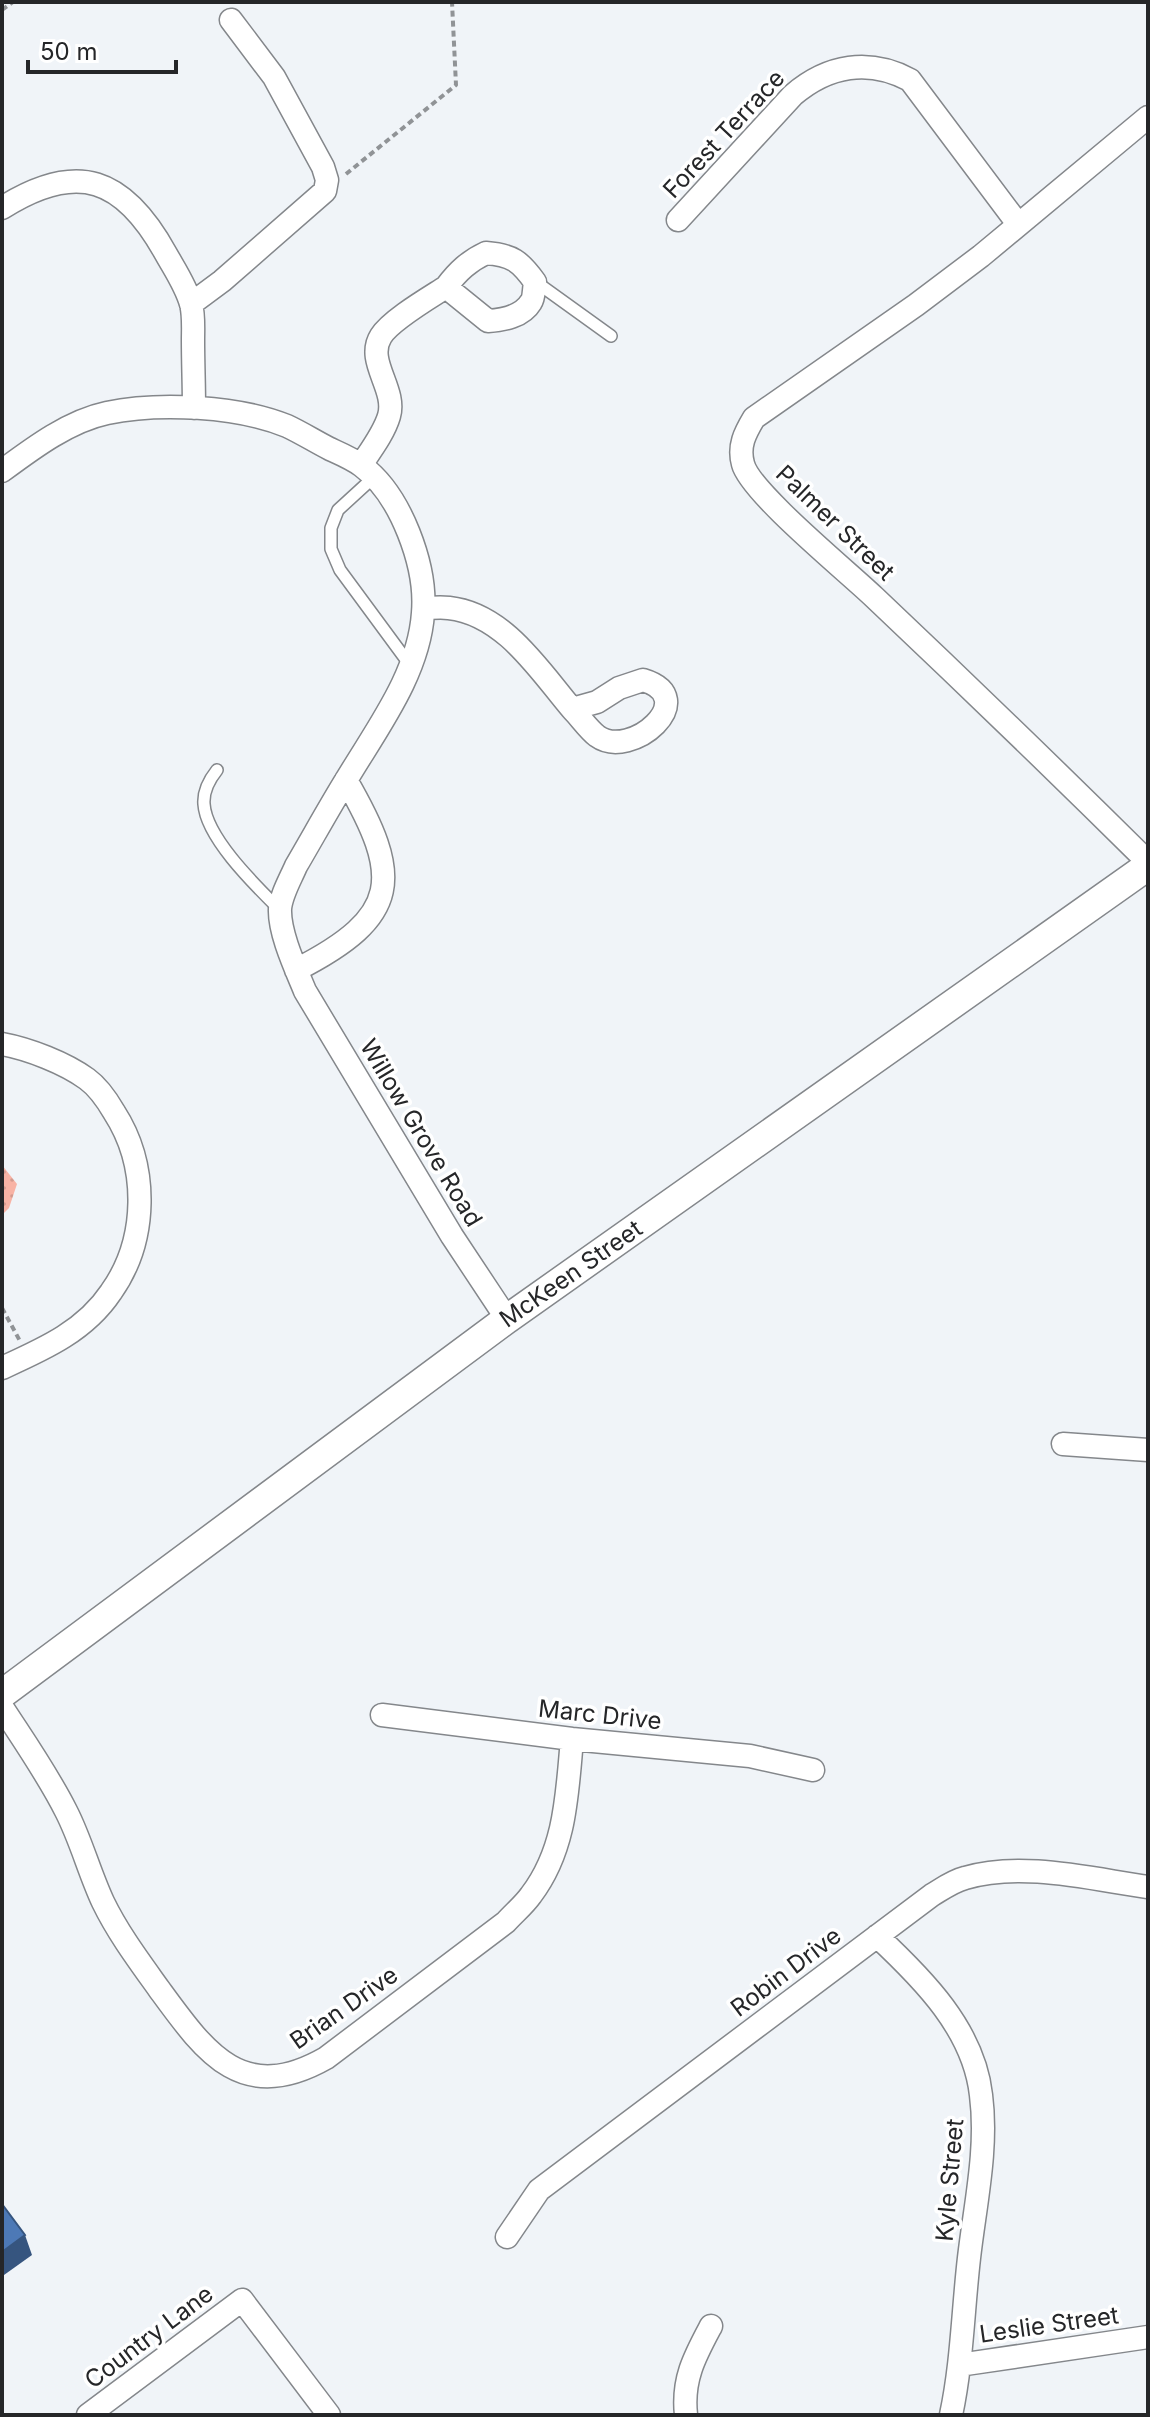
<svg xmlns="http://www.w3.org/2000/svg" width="1150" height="2417" font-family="Inter,sans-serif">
<defs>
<pattern id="park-dots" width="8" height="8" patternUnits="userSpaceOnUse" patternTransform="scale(2)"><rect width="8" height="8" fill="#f8b3a5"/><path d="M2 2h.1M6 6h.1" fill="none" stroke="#d49a8e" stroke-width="1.8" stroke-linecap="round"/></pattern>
</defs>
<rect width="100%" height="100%" fill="#f0f4f8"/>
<!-- park -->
<path fill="url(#park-dots)" d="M 2,1165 L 17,1184 L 9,1208 L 2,1215 Z"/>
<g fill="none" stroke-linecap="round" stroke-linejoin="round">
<defs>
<path id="service" d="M 536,282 L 611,336
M 374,477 L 338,510 L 331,528 L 331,549 L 340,570 L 410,665
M 217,770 C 209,780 203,791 204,804 C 206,838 257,887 280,910"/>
<path id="minor" d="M 1148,117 L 981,256 L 916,305 L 754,418 C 745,433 738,446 743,464 C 750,492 848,572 874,597 C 966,684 1058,773 1148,862
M 2,208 C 78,160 124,178 166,254 C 175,270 186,286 191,304 C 194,315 193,329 193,340 C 193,363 194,385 194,408
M 678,220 L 793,95 C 828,65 869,58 910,80 L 1018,224
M 486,253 C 512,255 520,261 535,282 C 534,288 534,298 531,302 C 522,317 503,320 488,321 L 446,287 C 458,271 469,261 486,253 Z
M 191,304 L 222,281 L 325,191 L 327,180 L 323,167 L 274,77 L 231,20
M 361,465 C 371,450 384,433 389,416 C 397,389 365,361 381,336 C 391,320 429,298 446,287
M 2,471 C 33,448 69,421 107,413 C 159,402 238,406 287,426 C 302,433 316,442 330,449 C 341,454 353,459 362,466 C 401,495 427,566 423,613 C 419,673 378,727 348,777 C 330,806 313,837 296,866 C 290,880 281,895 280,909 C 279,933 296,969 305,991 L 452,1236 L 507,1319
M 424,608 C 432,608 441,607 449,608 C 504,614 539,670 572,709
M 643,680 C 703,698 631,761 597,736 C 588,729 580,717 572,709 L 597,702 L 619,688 Z
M 296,970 C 402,916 402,877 346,780
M 2,1044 C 29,1049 65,1063 87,1079 C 98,1087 107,1100 114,1112 C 149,1166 148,1240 111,1292 C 85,1331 44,1349 2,1368
M 1063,1444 L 1148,1450
M 2,1707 C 24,1741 48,1775 66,1811 C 81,1840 89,1872 103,1902 C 118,1933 139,1961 159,1989 C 205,2052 242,2106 326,2058 L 506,1922 C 514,1913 524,1905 531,1895 C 566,1849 567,1794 572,1739
M 382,1715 L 572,1739 L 750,1756 L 813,1770
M 877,1936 C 923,1979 974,2030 981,2095 C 988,2149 975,2205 969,2258 C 963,2310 962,2364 951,2415
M 507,2237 L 539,2190 L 932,1895 C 942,1889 953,1881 965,1878 C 1021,1861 1091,1879 1148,1887
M 959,2365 L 1148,2337
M 88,2415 L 242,2300 L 329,2415
M 686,2415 C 682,2379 695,2356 711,2326"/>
<path id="tertiary" d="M 2,1694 L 507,1319 L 1148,866"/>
</defs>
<!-- service casing -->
<use href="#service" stroke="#84878b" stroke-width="14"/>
<!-- minor casing -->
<use href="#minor" stroke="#84878b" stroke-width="25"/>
<!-- tertiary casing -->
<use href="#tertiary" stroke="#84878b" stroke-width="31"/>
<!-- path -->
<path stroke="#909396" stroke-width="4" stroke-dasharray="6 4" stroke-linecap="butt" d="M 2,10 L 13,2
M 346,174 L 456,85 L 452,2
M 2,1308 L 20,1341"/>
<!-- service -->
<use href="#service" stroke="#fff" stroke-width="11"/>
<!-- minor -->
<use href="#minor" stroke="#fff" stroke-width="22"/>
<!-- tertiary -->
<use href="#tertiary" stroke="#fff" stroke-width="28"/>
</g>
<!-- shaded-wall -->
<path fill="#36557f" d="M 25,2235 L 32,2255 L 4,2275 L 2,2270 L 2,2252 Z"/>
<!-- building -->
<path fill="#4d79b6" stroke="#36557f" stroke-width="2" d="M 2,2204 L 25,2235 L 2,2252 Z"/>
<g text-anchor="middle" stroke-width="7" stroke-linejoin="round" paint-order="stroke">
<!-- street labels -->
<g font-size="24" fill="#252628" stroke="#fff">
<text transform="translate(724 134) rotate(-47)" y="8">Forest Terrace</text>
<text transform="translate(835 523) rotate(44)" y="8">Palmer Street</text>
<text transform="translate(421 1133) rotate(59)" y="8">Willow Grove Road</text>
<text transform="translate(571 1274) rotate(-35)" y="8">McKeen Street</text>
<text transform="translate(600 1715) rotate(6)" y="8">Marc Drive</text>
<text transform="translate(786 1972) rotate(-37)" y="8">Robin Drive</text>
<text transform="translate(344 2008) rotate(-35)" y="8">Brian Drive</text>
<text transform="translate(950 2180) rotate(-85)" y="8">Kyle Street</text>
<text transform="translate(1049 2325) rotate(-8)" y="8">Leslie Street</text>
<text transform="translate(149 2337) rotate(-37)" y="8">Country Lane</text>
</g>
</g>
<!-- border -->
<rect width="1150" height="2417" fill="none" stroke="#252628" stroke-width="8"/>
<!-- scale -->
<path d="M28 60v12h148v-12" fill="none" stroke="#252628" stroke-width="4"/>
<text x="40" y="60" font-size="24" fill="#252628" stroke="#ffffff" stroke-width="6" paint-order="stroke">50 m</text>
</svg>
